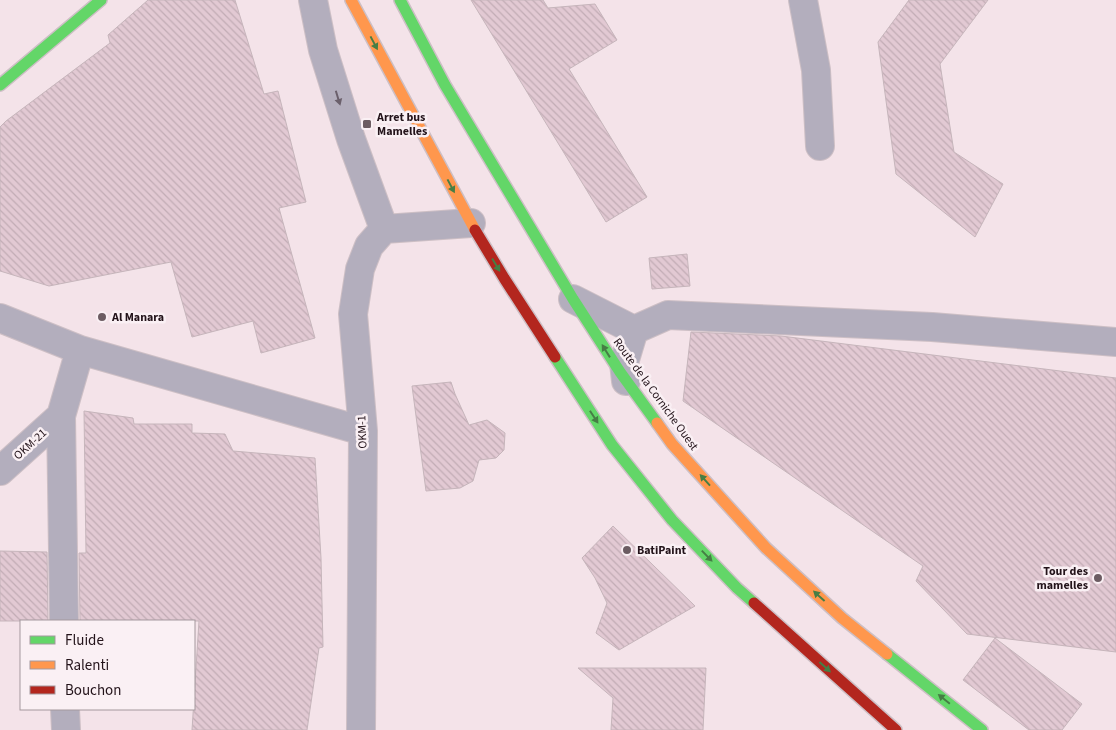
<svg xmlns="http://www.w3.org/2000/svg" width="1116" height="730" font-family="'Source Sans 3',sans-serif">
<defs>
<pattern id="building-back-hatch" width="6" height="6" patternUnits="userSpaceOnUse" patternTransform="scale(1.25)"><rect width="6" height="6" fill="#e2c9d3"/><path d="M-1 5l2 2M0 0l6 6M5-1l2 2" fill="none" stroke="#c2acb5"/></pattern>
</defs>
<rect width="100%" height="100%" fill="#f4e3e9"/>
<!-- building -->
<path fill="url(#building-back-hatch)" stroke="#c6b5bb" d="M 148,0 L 235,0 L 264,94 L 278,91 L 306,202 L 279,208 L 315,338 L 261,353 L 253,321 L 192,337 L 171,262 L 49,286 L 0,271 L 0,127 L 6,121 L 110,43 L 108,35 Z
M 471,0 L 543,0 L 548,8 L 595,4 L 617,40 L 569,69 L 647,197 L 606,222 Z
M 909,0 L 988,0 L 940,64 L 954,152 L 1003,184 L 975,237 L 896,174 L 878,42 Z
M 687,254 L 690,286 L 652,289 L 649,258 Z
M 691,332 L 781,336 L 1116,378 L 1116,652 L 967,634 L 916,581 L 923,566 L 683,401 Z
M 451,382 L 455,394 L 469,425 L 487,420 L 505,433 L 504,450 L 496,458 L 479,460 L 473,481 L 460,488 L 426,491 L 412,386 Z
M 84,411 L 133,418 L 134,424 L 192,424 L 192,433 L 225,434 L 233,451 L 315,458 L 321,558 L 323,647 L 319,648 L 307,730 L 192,730 L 199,621 L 80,621 L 79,553 L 86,553 Z
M 613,526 L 695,606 L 619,650 L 596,633 L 607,603 L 595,578 L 582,558 Z
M 0,551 L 47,552 L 48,621 L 0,621 Z
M 995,638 L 1082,704 L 1062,730 L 1029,730 L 963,680 Z
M 578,668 L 706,668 L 703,730 L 611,730 L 613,698 Z"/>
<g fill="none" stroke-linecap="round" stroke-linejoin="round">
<defs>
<path id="street" d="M 313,0 L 323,50 L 351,139 L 384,229
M 803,0 L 816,70 L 820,146
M 573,299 L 634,330
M 0,318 L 80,350 L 363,431
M 634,330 L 668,315 L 932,327 L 1116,342
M 626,381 L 624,363 L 634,330
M 0,471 L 61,416
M 64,621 L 61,416 L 80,350
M 65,709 L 66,730
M 361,730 L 363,431 L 353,314 L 360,269 L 369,246 L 384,229 L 471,223"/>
<path id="fast" d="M 400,0 L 445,85 L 573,299 L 620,372 L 657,423
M 0,85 L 101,0
M 555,357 L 612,445 L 672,520 L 737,588 L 754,603
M 887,654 L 982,730"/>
<path id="slow" d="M 351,0 L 475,230
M 657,423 L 672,444 L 766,548 L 842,618 L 887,654"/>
<path id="jam" d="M 475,230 L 504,278 L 555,357
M 754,603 L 896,730"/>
</defs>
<!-- street casing -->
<use href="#street" stroke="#cdbfc5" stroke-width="30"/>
<!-- fast casing -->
<use href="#fast" stroke="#cdbfc5" stroke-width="14"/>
<!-- slow casing -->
<use href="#slow" stroke="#cdbfc5" stroke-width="14"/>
<!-- jam casing -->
<use href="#jam" stroke="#cdbfc5" stroke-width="14"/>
<!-- street -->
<use href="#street" stroke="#b3aebd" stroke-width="28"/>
<!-- fast -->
<use href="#fast" stroke="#63d668" stroke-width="11"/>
<!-- slow -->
<use href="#slow" stroke="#ff974d" stroke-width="11"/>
<!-- jam -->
<use href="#jam" stroke="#b3261e" stroke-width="11"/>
</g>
<!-- one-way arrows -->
<defs><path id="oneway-solid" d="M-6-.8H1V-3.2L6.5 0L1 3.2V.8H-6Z" transform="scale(1.25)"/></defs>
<g fill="#467e45">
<use href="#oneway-solid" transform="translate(374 43) rotate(62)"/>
<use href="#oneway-solid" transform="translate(451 186) rotate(62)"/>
<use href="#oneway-solid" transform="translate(496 265) rotate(59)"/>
<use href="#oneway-solid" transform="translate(606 351) rotate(-122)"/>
<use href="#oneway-solid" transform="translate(594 417) rotate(57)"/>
<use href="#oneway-solid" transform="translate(705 480) rotate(-132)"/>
<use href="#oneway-solid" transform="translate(707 556) rotate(46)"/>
<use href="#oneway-solid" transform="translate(819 596) rotate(-138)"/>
<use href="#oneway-solid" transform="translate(825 667) rotate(42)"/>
<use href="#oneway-solid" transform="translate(944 699) rotate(-141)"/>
</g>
<use fill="#6b606c" href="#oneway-solid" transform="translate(338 98) rotate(73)"/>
<!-- markers -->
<g fill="#6c5c62" stroke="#faf0f4" stroke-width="2">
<rect x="362" y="119" width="10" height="10" rx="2.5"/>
<circle cx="102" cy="317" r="5"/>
<circle cx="627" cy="550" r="5"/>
<circle cx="1098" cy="578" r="5"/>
</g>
<g text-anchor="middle" stroke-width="5" stroke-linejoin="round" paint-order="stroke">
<!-- poi labels -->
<g font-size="12" font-weight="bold" fill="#23131a" stroke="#faf0f4" text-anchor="start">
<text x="377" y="121">Arret bus<tspan x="377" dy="14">Mamelles</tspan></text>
<text x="112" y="321">Al Manara</text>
<text x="637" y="554">BatiPaint</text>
<text x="1088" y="575" text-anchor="end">Tour des<tspan x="1088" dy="14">mamelles</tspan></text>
</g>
<!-- street labels -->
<g font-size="12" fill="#23131a" stroke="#faf0f4">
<text transform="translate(656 394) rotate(54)" y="4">Route de la Corniche Ouest</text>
<text transform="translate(362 432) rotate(-92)" y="4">OKM-1</text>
<text transform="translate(30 444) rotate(-42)" y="4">OKM-21</text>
</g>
</g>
<!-- legend -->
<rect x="20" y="620" width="175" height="90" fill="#faf0f4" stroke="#a4989d"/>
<rect x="30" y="636" width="25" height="8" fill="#63d668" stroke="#a4989d"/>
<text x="65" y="645" font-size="15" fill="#23131a">Fluide</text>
<rect x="30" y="661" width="25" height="8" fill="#ff974d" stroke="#a4989d"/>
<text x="65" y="670" font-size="15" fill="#23131a">Ralenti</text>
<rect x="30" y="686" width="25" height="8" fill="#b3261e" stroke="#a4989d"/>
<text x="65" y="695" font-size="15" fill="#23131a">Bouchon</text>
</svg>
